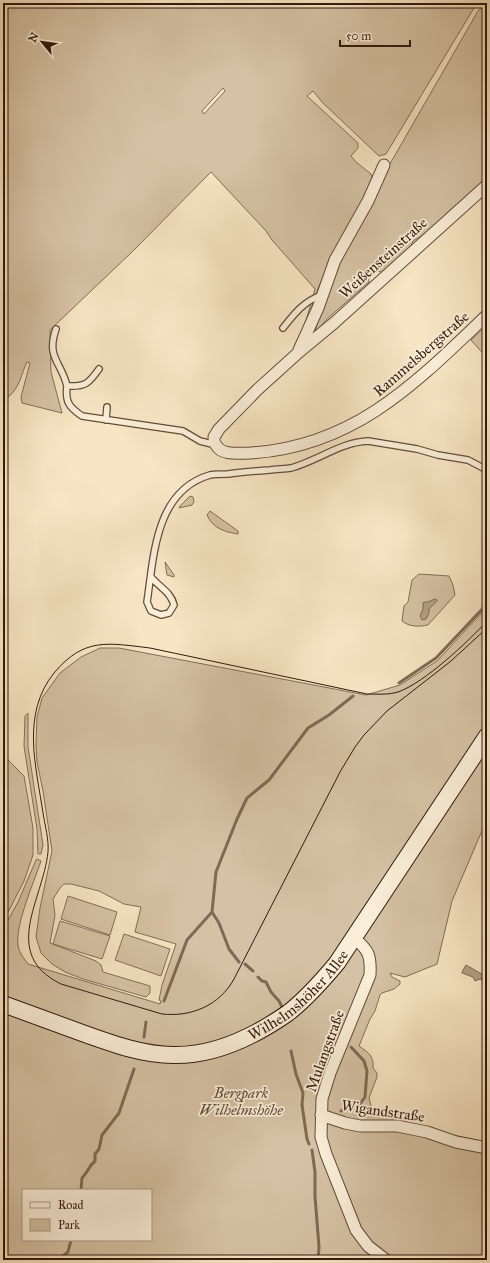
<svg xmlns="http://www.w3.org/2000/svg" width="490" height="1263" font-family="'IM FELL Great Primer',serif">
<rect width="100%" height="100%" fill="#f7e5c3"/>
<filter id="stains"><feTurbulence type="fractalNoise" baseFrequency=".005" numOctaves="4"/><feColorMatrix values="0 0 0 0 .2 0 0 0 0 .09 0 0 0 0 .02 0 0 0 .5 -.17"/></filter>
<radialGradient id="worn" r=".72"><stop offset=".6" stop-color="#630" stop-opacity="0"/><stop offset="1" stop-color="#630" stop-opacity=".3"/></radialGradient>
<!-- green -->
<path fill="#d5c2a4" stroke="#826e58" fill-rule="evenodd" d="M 3,3 L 477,3 L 386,154 L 379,156 L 323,103 L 313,91 L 307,96 L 358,143 L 358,148 L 351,156 L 356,162 L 371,174 L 373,181 L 329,265 L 319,286 L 301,338 L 315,289 L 272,240 L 266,231 L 211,172 L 132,252 L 50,330 L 51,372 L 62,413 L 22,403 L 21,397 L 30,363 L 27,362 C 21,374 20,388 8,397 L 3,396 ZM 223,88 L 225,91 L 204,114 L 202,111 Z
M 486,3 L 487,3 L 487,182 L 436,228 L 413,241 L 409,252 L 383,273 L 371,268 L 368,271 L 369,282 L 328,318 L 314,334 L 338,262 L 391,162 L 478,11 Z
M 487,325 L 487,358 L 471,340 Z
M 190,496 L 193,497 L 194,502 L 192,505 L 179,508 L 180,506 Z
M 210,511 L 238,531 L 238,534 C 226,532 213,529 207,515 Z
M 165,562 L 174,575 L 174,577 L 167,575 Z
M 419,574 L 449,576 L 453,585 L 455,595 L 428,625 C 418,627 410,627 402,621 L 404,606 L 408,602 L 412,580 Z
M 487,607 L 487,819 L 452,901 L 437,964 L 405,977 L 390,973 L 392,977 L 400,981 L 400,984 L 394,989 L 382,993 L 380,995 L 375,1011 L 370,1019 L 359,1046 C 369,1053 374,1056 373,1068 L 377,1073 L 377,1077 L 369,1098 L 372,1110 L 385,1116 L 457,1136 L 487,1142 L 487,1260 L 3,1260 L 3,929 L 18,902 L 36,860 L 37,859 L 41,861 C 34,882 15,925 18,945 C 19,953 24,958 28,964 L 160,1004 L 161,1001 L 159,1000 L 162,985 L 176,944 L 135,932 L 141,907 L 124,904 L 99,891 L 71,884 L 64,884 L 60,888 L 53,899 L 55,915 L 50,943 L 96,961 L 101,965 L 103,972 L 150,986 L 150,993 L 146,997 L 83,979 L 65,972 L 52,964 L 41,953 L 36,937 L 40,908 L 52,851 L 43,791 L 37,762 L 36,744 L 37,717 L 42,698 L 60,673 L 81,657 L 100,648 L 119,648 L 366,695 L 400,685 L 437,661 ZM 23,1190 L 151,1190 L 151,1240 L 23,1240 Z
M 28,713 L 28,747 L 43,845 L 41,854 L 38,854 L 37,829 L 24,746 L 25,716 Z
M 3,755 L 24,776 L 33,828 L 33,855 L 24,881 L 3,922 Z
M 68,896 L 117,912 L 110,935 L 61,919 Z
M 60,921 L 110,936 L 102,959 L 53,944 Z
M 124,934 L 170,949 L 161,976 L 115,960 Z"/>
<!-- water -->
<path fill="#b3a085" stroke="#7f6a55" d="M 435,599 L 437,600 L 437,601 L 429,609 L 429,613 L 426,619 L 422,620 L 420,616 L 423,609 L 423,603 L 424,602 L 428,602 Z
M 466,965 L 487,977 L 487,983 L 480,979 L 475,981 L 473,977 L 462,973 L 462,972 Z"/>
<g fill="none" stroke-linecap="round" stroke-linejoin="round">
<!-- stream -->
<path stroke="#7f6a55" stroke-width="3" d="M 399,683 L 436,658 L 487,604
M 239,962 L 229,949 L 219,923 L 212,912 L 216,872 L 237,819 L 247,798 L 269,780 L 308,728 L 329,715 L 353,696
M 245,964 L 253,971
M 258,977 L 262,981 L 266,982 L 271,992 L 279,1001 L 282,1007
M 164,1001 L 187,940 L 212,912
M 144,1037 L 146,1022
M 291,1051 L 296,1074 L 303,1093 L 302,1105 L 307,1139 L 309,1144
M 341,1111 L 351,1104 L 360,1104 L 365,1097 L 367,1071 L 364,1061 L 351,1047
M 312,1150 L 315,1172 L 315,1196 L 319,1247 L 318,1260
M 81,1190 L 82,1178 C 88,1172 88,1167 95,1161 L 95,1154 L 99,1149 L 102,1135 L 119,1113 L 134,1069
M 58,1260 L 68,1252 L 71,1240"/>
<defs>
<path id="service" d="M 283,328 C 294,314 304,301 322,295
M 56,329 C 46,358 61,361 67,386
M 99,369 C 89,383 86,387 67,386 C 65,402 69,407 82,416 L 183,431 L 200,441 L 216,445
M 106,420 L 107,407
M 151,577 C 159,587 171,592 174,605 L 169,613 L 161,615 L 151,611 L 147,602 C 154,556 155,491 210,475 C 216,474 222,474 228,474 C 242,472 256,471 270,470 C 277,469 285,469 291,468 C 317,461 341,442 368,441 L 417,449 L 438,455 L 468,460 L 487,470"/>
<path id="minor" d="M 487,185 L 334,323 L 299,352 L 257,390 L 219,429 L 214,437 C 214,439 214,443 216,445 C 222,456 239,453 250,453 C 354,447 416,383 487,315
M 299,350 L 318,308 L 335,260 L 368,201 L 384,165
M 354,938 C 369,950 371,956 370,975 L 330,1073 L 322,1099 L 321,1137 L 326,1154 L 356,1230 L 368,1246 L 386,1260
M 321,1115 L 345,1123 L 360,1126 L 397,1126 L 427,1132 L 456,1142 L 487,1148"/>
<g id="secondary">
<path id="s1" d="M 3,1004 C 30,1014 58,1024 85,1034 C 113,1044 143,1055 173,1055 C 214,1056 255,1036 288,1013 C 306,999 322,981 337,963 L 487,736"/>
</g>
</defs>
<!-- service casing -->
<use href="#service" stroke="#624c3a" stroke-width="8"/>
<!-- minor casing -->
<use href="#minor" stroke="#624c3a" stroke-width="13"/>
<!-- secondary casing -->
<use href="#secondary" stroke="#30190d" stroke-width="18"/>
<!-- service -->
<use href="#service" stroke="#faeed8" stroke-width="5.5"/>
<!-- minor -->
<use href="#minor" stroke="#faeed8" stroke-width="11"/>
<!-- secondary -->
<use href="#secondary" stroke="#faeed8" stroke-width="16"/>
<!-- tram -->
<path stroke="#30190d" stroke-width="1" d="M 487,621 C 468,642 424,683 398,692 C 388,695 378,694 367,694 L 150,648 C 108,643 84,637 54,673 C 21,714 36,766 43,813 C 45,826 49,839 48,852 C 43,900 0,954 61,984 L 162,1014 C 191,1017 219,1006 234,979 L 340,772 L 355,747 L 364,735 L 387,711 L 451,661 L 487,628"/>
</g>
<g text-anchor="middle" stroke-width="3.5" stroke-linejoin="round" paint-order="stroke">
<!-- street labels -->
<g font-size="15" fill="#30190d" stroke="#faeed8">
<text transform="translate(383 258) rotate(-42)" y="5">Weißensteinstraße</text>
<text transform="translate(421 354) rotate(-41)" y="5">Rammelsbergstraße</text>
<text dy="5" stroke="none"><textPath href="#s1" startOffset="322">Wilhelmshöher Allee</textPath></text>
<text transform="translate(325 1051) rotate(-70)" y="5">Mulangstraße</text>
<text transform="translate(383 1111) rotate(8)" y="5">Wigandstraße</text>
</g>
<!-- park labels -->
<g font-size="15" font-style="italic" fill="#624c3a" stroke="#faeed8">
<text x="241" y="1098">Bergpark<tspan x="241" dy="17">Wilhelmshöhe</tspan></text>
</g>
</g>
<!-- margin -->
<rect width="490" height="1263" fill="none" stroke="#f7e5c3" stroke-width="16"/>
<rect x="4" y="4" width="482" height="1255" fill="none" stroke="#30190d" stroke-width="2"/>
<rect x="8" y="8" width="474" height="1247" fill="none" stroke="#30190d"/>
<!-- legend -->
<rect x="22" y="1189" width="130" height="52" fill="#faeed8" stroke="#a99987"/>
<rect x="30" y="1202" width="20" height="6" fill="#faeed8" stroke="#a99987"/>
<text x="58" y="1209" font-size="12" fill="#30190d">Road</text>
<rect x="30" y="1219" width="20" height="12" fill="#d5c2a4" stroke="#a99987"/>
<text x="58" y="1229" font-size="12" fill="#30190d">Park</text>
<!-- north arrow -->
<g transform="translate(42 42) rotate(299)" stroke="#faeed8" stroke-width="3" paint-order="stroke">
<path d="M0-3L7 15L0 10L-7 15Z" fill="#30190d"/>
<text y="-6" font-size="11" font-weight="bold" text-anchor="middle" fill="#30190d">N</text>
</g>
<!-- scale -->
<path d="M340 40v6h70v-6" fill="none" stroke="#30190d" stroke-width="2"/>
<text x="346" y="40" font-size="12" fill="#30190d" stroke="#faeed8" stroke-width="3" paint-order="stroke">50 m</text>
<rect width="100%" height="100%" filter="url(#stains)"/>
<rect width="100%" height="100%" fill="url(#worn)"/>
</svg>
